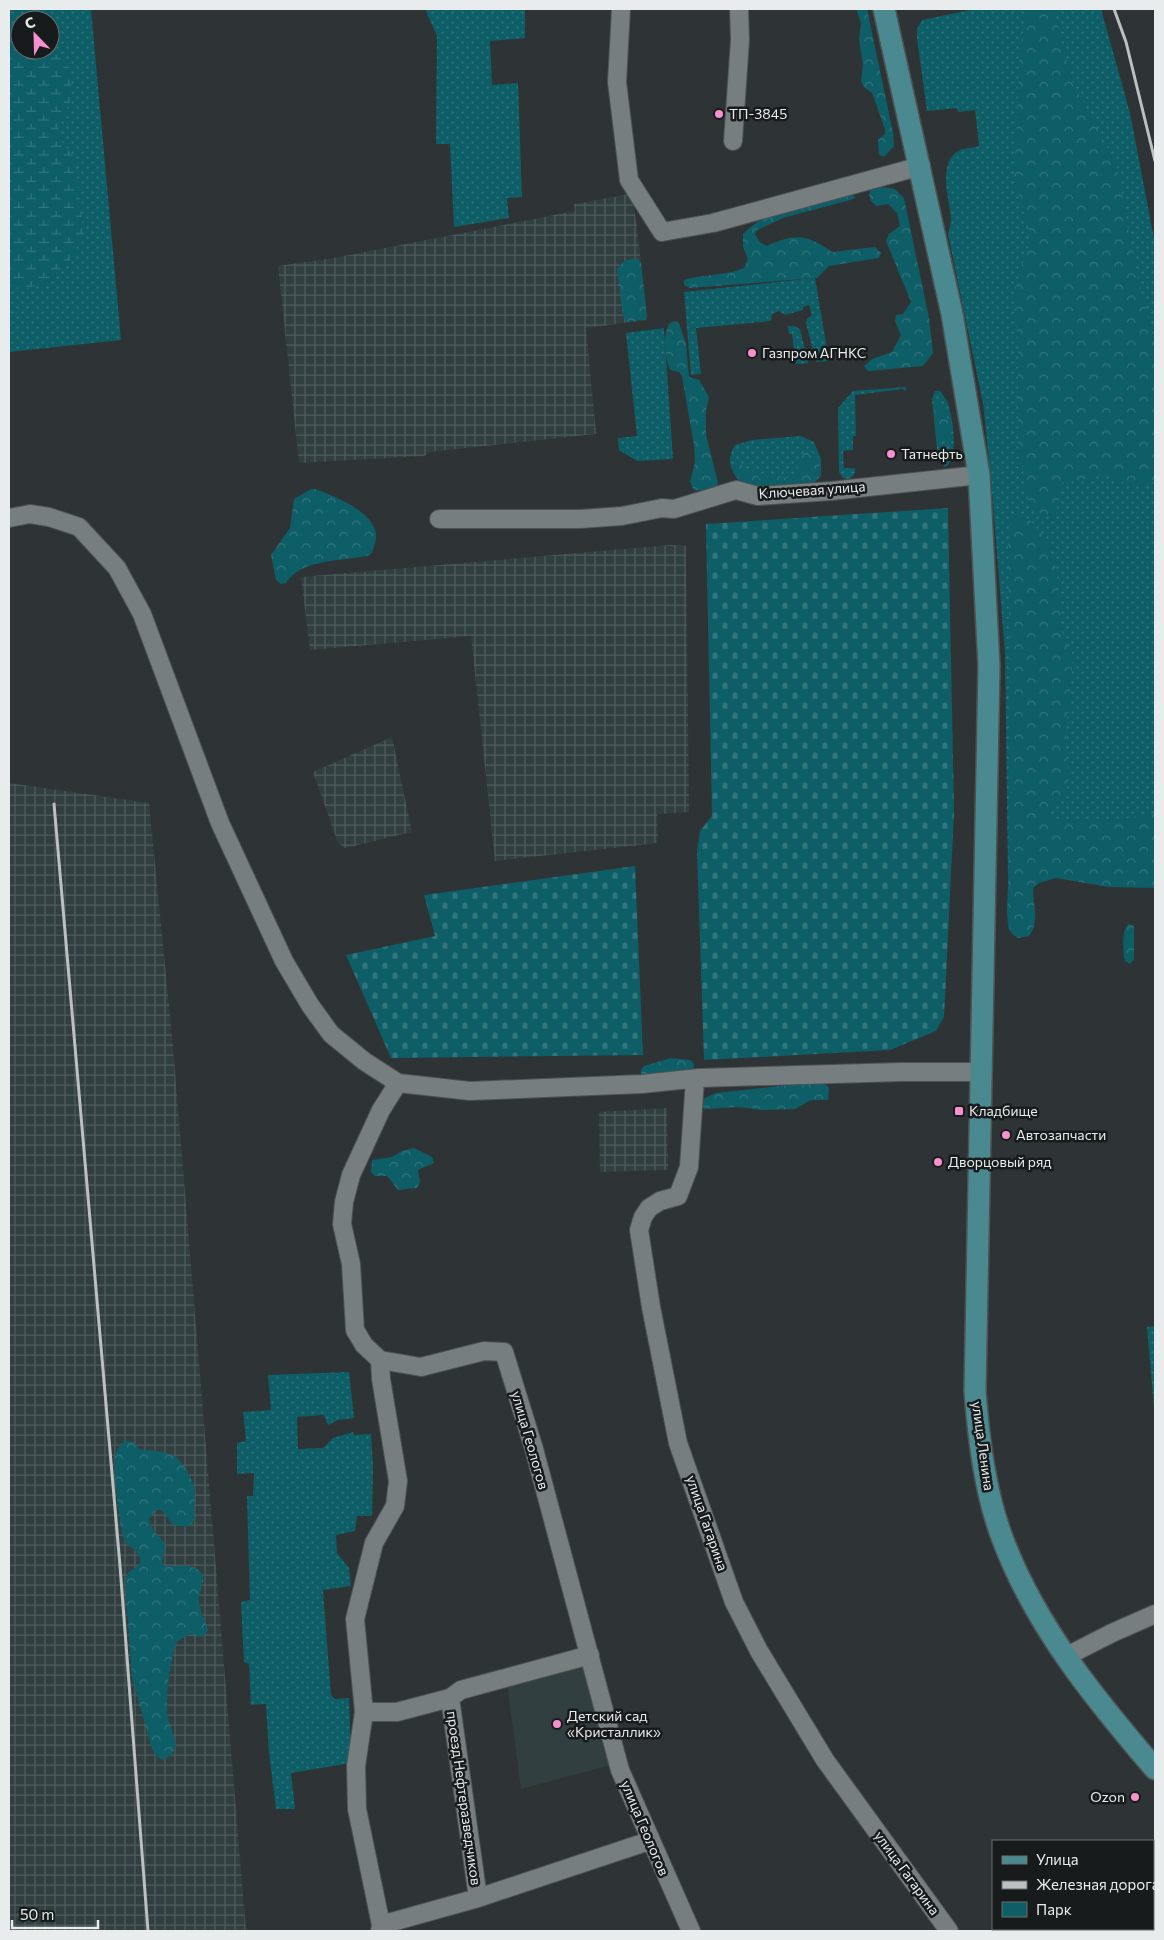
<svg xmlns="http://www.w3.org/2000/svg" width="1164" height="1940" font-family="Commissioner,sans-serif">
<defs>
<pattern id="industrial-grid" width="8" height="8" patternUnits="userSpaceOnUse" patternTransform="scale(1.25)"><rect width="8" height="8" fill="#313f41"/><path d="M0 4h8M4 0v8" fill="none" stroke="#4f5b5d"/></pattern>
<pattern id="green-dots" width="8" height="8" patternUnits="userSpaceOnUse" patternTransform="scale(1.25)"><rect width="8" height="8" fill="#0e5e67"/><path d="M2 2h.1M6 6h.1" fill="none" stroke="#31757d" stroke-width="1.8" stroke-linecap="round"/></pattern>
<pattern id="forest-crowns" width="20" height="18" patternUnits="userSpaceOnUse" patternTransform="scale(1.25)"><rect width="20" height="18" fill="#0e5e67"/><path d="M2 6a3 3 0 1 1 6 0M12 15a3 3 0 1 1 6 0" fill="none" stroke="#31757d"/></pattern>
<pattern id="wetland-marsh" width="20" height="14" patternUnits="userSpaceOnUse" patternTransform="scale(1.25)"><rect width="20" height="14" fill="#0e5e67"/><path d="M1 5h8M5 5V1M11 12h8M15 12V8" fill="none" stroke="#31757d"/></pattern>
<pattern id="cemetery-stones" width="16" height="16" patternUnits="userSpaceOnUse" patternTransform="scale(1.25)"><rect width="16" height="16" fill="#0e5e67"/><path d="M2 7V4a2 2 0 0 1 4 0v3zM10 15v-3a2 2 0 0 1 4 0v3z" fill="#31757d"/></pattern>
</defs>
<rect width="100%" height="100%" fill="#2e3435"/>
<!-- built -->
<path fill="#313f41" d="M 584,1660 L 611,1765 L 521,1789 L 507,1683 Z"/>
<!-- industrial -->
<path fill="url(#industrial-grid)" d="M 631,194 L 637,226 L 647,320 L 586,328 L 596,434 L 430,452 L 424,456 L 299,463 L 278,266 L 334,258 L 575,211 L 574,204 Z
M 671,545 L 686,546 L 689,812 L 657,814 L 658,843 L 495,861 L 471,636 L 310,650 L 301,577 Z
M 392,737 L 412,832 L 345,848 L 338,843 L 313,772 Z
M 9,783 L 149,803 L 172,1036 L 246,1931 L 9,1931 Z
M 667,1108 L 668,1170 L 600,1172 L 599,1112 Z"/>
<!-- green -->
<path fill="url(#green-dots)" fill-rule="evenodd" d="M 9,9 L 91,9 L 121,340 L 9,352 ZM 20,20 L 50,20 L 50,50 L 20,50 Z
M 425,9 L 525,9 L 525,38 L 490,41 L 492,85 L 518,83 L 522,197 L 507,198 L 509,218 L 454,227 L 450,144 L 436,144 L 437,36 Z
M 975,9 L 1101,9 L 1130,113 L 1155,244 L 1155,877 L 1008,877 L 1005,653 L 991,479 L 983,403 L 948,234 C 949,230 951,224 951,219 C 950,201 936,162 960,150 C 965,148 973,148 979,146 L 975,110 L 958,112 L 957,108 L 927,111 L 917,38 L 917,29 L 922,20 Z
M 815,278 L 829,361 L 816,362 L 806,323 L 807,319 L 812,315 L 809,305 L 803,307 L 803,310 L 785,315 L 779,311 L 772,314 L 771,321 L 696,328 L 701,374 L 691,375 L 684,292 Z
M 788,326 L 794,326 L 800,329 L 808,363 L 796,364 L 792,334 L 789,334 Z
M 664,328 L 673,459 L 637,461 L 619,450 L 618,438 L 637,436 L 626,333 Z
M 906,387 L 906,391 L 902,389 L 855,395 L 856,436 L 853,436 L 853,450 L 843,451 L 844,468 L 855,468 L 855,473 L 850,479 L 843,478 L 839,472 L 838,408 L 853,391 Z
M 935,391 L 940,391 C 943,395 946,399 948,404 C 953,418 959,460 945,467 L 938,459 L 932,399 Z
M 801,436 L 814,442 L 821,459 L 821,476 L 810,487 L 745,486 C 731,474 725,461 735,445 L 752,440 Z
M 1155,1326 L 1155,1420 L 1147,1327 Z
M 349,1372 L 354,1418 L 338,1420 L 328,1425 L 324,1415 L 297,1417 L 298,1449 L 323,1448 L 333,1438 L 353,1432 L 354,1435 L 371,1434 L 373,1466 L 372,1516 L 357,1516 L 355,1531 L 336,1535 L 337,1553 L 349,1568 L 351,1586 L 323,1590 L 331,1695 L 335,1699 L 349,1698 L 351,1763 L 291,1773 L 295,1809 L 276,1809 L 269,1753 L 266,1704 L 251,1705 L 249,1664 L 244,1662 L 241,1602 L 250,1600 L 247,1496 L 253,1496 L 254,1473 L 237,1474 L 237,1443 L 246,1441 L 243,1412 L 271,1410 L 268,1375 Z"/>
<!-- forest -->
<path fill="url(#forest-crowns)" d="M 856,9 L 867,9 L 893,133 L 894,146 L 884,157 L 879,155 L 878,140 L 885,134 L 885,129 L 872,93 L 864,87 L 861,81 L 863,65 L 859,39 L 861,23 Z
M 1027,9 L 1053,9 L 1072,81 L 1117,166 L 1135,267 L 1155,343 L 1155,482 L 1135,487 L 1106,475 L 1062,483 L 1055,520 L 1030,509 L 1018,444 L 1018,344 L 1014,291 L 1031,237 L 1014,180 L 1020,48 Z
M 882,187 L 895,189 L 904,198 L 929,318 L 933,353 L 923,366 L 868,371 L 864,366 L 872,359 L 892,352 L 901,335 L 895,321 L 896,315 L 903,314 L 911,302 L 886,241 L 889,234 L 900,226 L 897,213 L 888,204 L 876,206 C 871,201 867,197 871,190 Z
M 852,192 L 855,198 L 850,200 L 783,218 L 757,230 L 755,234 L 760,242 L 767,246 C 795,233 807,234 832,252 L 875,247 L 881,253 L 879,258 L 829,266 L 817,278 L 690,288 L 684,285 L 684,280 C 703,274 725,276 744,268 L 748,259 L 743,247 L 743,234 C 771,206 815,201 852,192 Z
M 637,258 L 641,263 L 647,317 L 644,320 L 627,322 L 623,316 L 617,269 L 624,261 Z
M 675,321 L 679,323 L 686,344 L 689,377 L 699,380 L 709,397 L 706,411 L 706,435 L 718,483 L 716,488 L 707,491 L 694,490 L 690,482 L 695,462 L 694,445 L 682,376 L 679,372 L 670,370 C 665,358 662,334 670,323 Z
M 934,403 C 949,405 948,425 950,437 L 944,443 L 939,442 L 936,437 Z
M 807,451 L 816,454 L 820,461 L 819,475 L 811,485 C 785,487 749,497 733,471 L 734,466 C 748,463 751,471 760,479 L 775,475 L 787,478 L 796,473 L 799,458 Z
M 311,489 L 315,489 C 334,496 368,509 375,530 C 378,537 374,546 372,553 L 367,556 C 341,561 301,559 286,583 L 281,584 L 276,580 L 271,555 L 290,528 L 294,499 Z
M 1014,514 C 1025,514 1030,520 1037,528 C 1059,556 1058,583 1061,617 L 1059,627 L 1071,647 L 1073,659 L 1065,747 L 1069,776 L 1066,794 L 1050,813 L 1051,817 L 1058,821 L 1112,821 L 1155,813 L 1155,888 L 1109,887 L 1056,878 L 1039,883 L 1033,888 C 1033,905 1040,922 1029,936 L 1018,938 C 1007,932 1008,924 1007,911 L 1012,784 L 1008,547 L 1011,518 Z
M 1129,924 L 1134,926 L 1134,959 L 1130,964 L 1125,961 C 1123,952 1121,929 1129,924 Z
M 671,1058 L 690,1060 L 694,1064 L 694,1072 L 641,1075 L 641,1070 L 644,1066 Z
M 818,1082 L 824,1083 L 829,1088 L 828,1100 L 811,1100 L 795,1109 L 764,1110 L 739,1107 L 704,1109 L 702,1103 L 705,1098 L 716,1093 Z
M 414,1148 L 432,1157 L 434,1163 L 418,1170 L 420,1182 L 417,1188 L 398,1190 L 387,1176 L 375,1176 L 371,1172 L 372,1160 L 392,1157 L 402,1151 Z
M 124,1441 L 134,1442 L 139,1449 L 162,1452 L 175,1456 L 186,1468 L 195,1488 L 194,1521 L 188,1527 L 173,1525 L 162,1510 L 156,1510 L 149,1519 C 151,1531 160,1536 166,1546 L 162,1561 L 165,1566 C 174,1567 185,1564 192,1567 C 212,1573 199,1587 199,1600 C 199,1610 205,1620 208,1630 L 205,1635 L 199,1637 L 191,1634 C 187,1636 181,1638 178,1641 C 170,1651 165,1706 168,1717 C 170,1728 175,1736 176,1747 L 170,1756 L 162,1760 L 156,1756 L 152,1749 L 132,1677 L 125,1581 L 129,1572 L 140,1564 C 142,1550 129,1549 124,1539 C 120,1531 112,1462 115,1454 C 117,1450 121,1445 124,1441 Z"/>
<!-- wetland -->
<path fill="url(#wetland-marsh)" d="M 14,35 L 20,36 L 20,50 L 50,49 L 66,64 L 72,75 L 71,100 L 59,124 L 58,137 L 74,157 L 84,234 L 66,268 L 47,282 L 24,289 L 9,286 L 9,37 Z"/>
<!-- cemetery -->
<path fill="url(#cemetery-stones)" d="M 948,508 L 954,813 L 944,1017 L 936,1031 L 890,1050 L 704,1060 L 697,851 L 700,831 L 712,816 L 706,524 Z
M 635,866 L 643,1055 L 391,1058 L 346,955 L 435,936 L 424,895 Z"/>
<g fill="none" stroke-linecap="round" stroke-linejoin="round">
<defs>
<path id="minor" d="M 621,9 L 617,82 L 629,180 L 662,232 L 713,223 L 921,166
M 733,141 L 740,40 L 739,9
M 9,518 L 30,514 L 49,517 L 79,527 L 117,568 L 142,614 L 220,823 L 284,961 L 310,1005 L 331,1034 L 364,1061 L 398,1083 L 470,1091 L 642,1084 L 699,1078 L 901,1072 L 982,1072
M 439,519 L 580,519 L 622,516 L 662,508 L 674,509 L 736,490 L 758,496 L 831,491 L 979,475
M 695,1079 L 689,1167 L 678,1196 L 660,1201 L 649,1208 L 643,1217 L 639,1230 L 651,1307 L 678,1443 L 734,1602 L 759,1651 L 825,1760 L 949,1931
M 398,1083 L 381,1110 L 351,1175 L 344,1202 L 342,1224 L 351,1264 L 355,1330 L 364,1345 L 380,1360 L 421,1367 L 484,1351 L 504,1352 L 534,1449 L 620,1770 L 691,1931
M 380,1360 L 381,1379 L 398,1481 L 395,1506 L 374,1543 L 355,1619 L 364,1712 L 356,1766 L 357,1809 L 381,1925 L 380,1931
M 1065,1657 L 1112,1633 L 1155,1614
M 450,1698 L 478,1898
M 364,1712 L 397,1712 L 450,1698 L 461,1690 L 590,1655
M 381,1925 L 478,1898 L 649,1841"/>
<path id="major" d="M 884,9 L 952,314 L 979,475 L 989,666 L 975,1391 C 979,1441 985,1493 1003,1540 C 1036,1627 1095,1699 1155,1769"/>
</defs>
<!-- minor casing -->
<use href="#minor" stroke="#4d5252" stroke-width="20"/>
<!-- major casing -->
<use href="#major" stroke="#4d5252" stroke-width="24"/>
<!-- minor -->
<use href="#minor" stroke="#777e7f" stroke-width="18"/>
<!-- major -->
<use href="#major" stroke="#4b8990" stroke-width="21"/>
<!-- rail -->
<path stroke="#bbc0c1" stroke-width="3" d="M 1114,9 L 1126,42 L 1155,161
M 54,804 L 120,1566 L 148,1931"/>
</g>
<!-- markers -->
<g fill="#f690cf" stroke="#181b1b" stroke-width="2">
<circle cx="719" cy="114" r="5"/>
<circle cx="752" cy="353" r="5"/>
<circle cx="891" cy="454" r="5"/>
<rect x="954" y="1106" width="10" height="10" rx="2.5"/>
<circle cx="1006" cy="1135" r="5"/>
<circle cx="938" cy="1162" r="5"/>
<circle cx="557" cy="1724" r="5"/>
<circle cx="1135" cy="1797" r="5"/>
</g>
<g text-anchor="middle" stroke-width="5" stroke-linejoin="round" paint-order="stroke">
<!-- poi labels -->
<g font-size="14" fill="#e8eced" stroke="#181b1b" text-anchor="start">
<text x="729" y="119">ТП-3845</text>
<text x="762" y="358">Газпром АГНКС</text>
<text x="901" y="459">Татнефть</text>
<text x="969" y="1116">Кладбище</text>
<text x="1016" y="1140">Автозапчасти</text>
<text x="948" y="1167">Дворцовый ряд</text>
<text x="567" y="1721">Детский сад<tspan x="567" dy="16">«Кристаллик»</tspan></text>
<text x="1125" y="1802" text-anchor="end">Ozon</text>
</g>
<!-- street labels -->
<g font-size="14" fill="#e8eced" stroke="#181b1b">
<text transform="translate(812 490) rotate(-4)" y="5">Ключевая улица</text>
<text transform="translate(530 1440) rotate(74)" y="5">улица Геологов</text>
<text transform="translate(983 1446) rotate(82)" y="5">улица Ленина</text>
<text transform="translate(707 1523) rotate(71)" y="5">улица Гагарина</text>
<text transform="translate(464 1798) rotate(82)" y="5">проезд Нефтеразведчиков</text>
<text transform="translate(645 1828) rotate(67)" y="5">улица Геологов</text>
<text transform="translate(907 1873) rotate(54)" y="5">улица Гагарина</text>
</g>
</g>
<!-- border -->
<rect width="1164" height="1940" fill="none" stroke="#e8eced" stroke-width="20"/>
<!-- legend -->
<rect x="992" y="1840" width="162" height="90" fill="#181b1b" stroke="#6b6f6f"/>
<rect x="1002" y="1856" width="25" height="8" fill="#4b8990" stroke="#6b6f6f"/>
<text x="1036" y="1865" font-size="15" fill="#e8eced">Улица</text>
<rect x="1002" y="1881" width="25" height="8" fill="#bbc0c1" stroke="#6b6f6f"/>
<text x="1036" y="1890" font-size="15" fill="#e8eced">Железная дорога</text>
<rect x="1002" y="1902" width="25" height="15" fill="#0e5e67" stroke="#6b6f6f"/>
<text x="1036" y="1915" font-size="15" fill="#e8eced">Парк</text>
<!-- north arrow -->
<g transform="translate(35 35) rotate(337)"><circle r="24" fill="#181b1b" stroke="#6b6f6f"/>
<path d="M0-4L9 19L0 12L-9 19Z" fill="#f690cf"/>
<text y="-8" font-size="14" font-weight="bold" text-anchor="middle" fill="#e8eced">С</text>
</g>
<!-- scale -->
<path d="M12 1920v8h86v-8" fill="none" stroke="#e8eced" stroke-width="2.5"/>
<text x="20" y="1920" font-size="15" fill="#e8eced" stroke="#181b1b" stroke-width="4" paint-order="stroke">50 m</text>
</svg>
